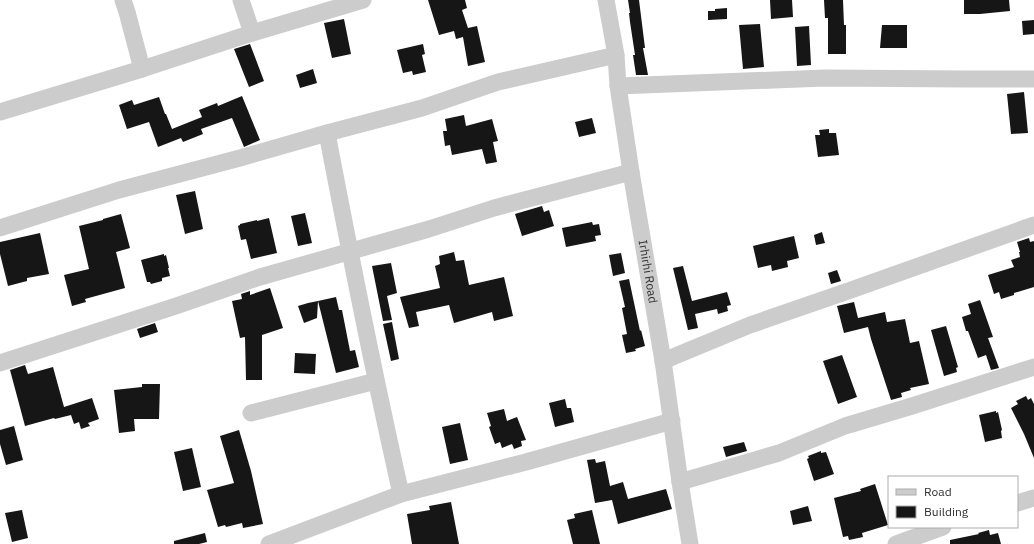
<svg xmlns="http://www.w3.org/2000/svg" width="1034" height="544" font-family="'IBM Plex Sans',sans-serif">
<rect width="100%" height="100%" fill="#fff"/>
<!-- building -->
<path fill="#161616" d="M 428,0 L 465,0 L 467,8 L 462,10 L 468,28 L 477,26 L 485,62 L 468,66 L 463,37 L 456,39 L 454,31 L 439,35 Z
M 628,0 L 639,0 L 645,48 L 643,48 L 648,75 L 636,75 L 633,55 L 635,55 L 630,22 L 629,13 L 630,13 Z
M 770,0 L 792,0 L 793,17 L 771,19 Z
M 824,0 L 843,0 L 844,25 L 846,25 L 846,54 L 828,54 L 828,18 L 825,18 Z
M 964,0 L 1009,0 L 1010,11 L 980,14 L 964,14 Z
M 727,8 L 727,19 L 708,20 L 708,11 L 715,11 L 715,9 Z
M 344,19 L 351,54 L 332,58 L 324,23 Z
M 1034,20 L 1034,34 L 1023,35 L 1022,21 Z
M 760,24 L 764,67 L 743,69 L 739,25 Z
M 882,25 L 907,25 L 907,48 L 880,48 Z
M 809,26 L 811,65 L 797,66 L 795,27 Z
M 250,44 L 264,81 L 249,87 L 234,49 Z
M 423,44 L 425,54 L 422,55 L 426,72 L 413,75 L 412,71 L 403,73 L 397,50 Z
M 313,69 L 317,83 L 300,88 L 296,75 Z
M 1024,92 L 1028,133 L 1011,134 L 1007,94 Z
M 242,96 L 260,140 L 244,147 L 232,118 L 201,129 L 203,134 L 183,142 L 181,138 L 158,147 L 149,122 L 127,129 L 119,105 L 132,100 L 134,105 L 159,97 L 165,114 L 166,114 L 172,129 L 202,117 L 199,110 L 217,103 L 218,106 Z
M 464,115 L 466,126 L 492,119 L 498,141 L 493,142 L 497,162 L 486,164 L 482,149 L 452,155 L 450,145 L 445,146 L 443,131 L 447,131 L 445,119 Z
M 592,118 L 596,133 L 579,137 L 575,122 Z
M 829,129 L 829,133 L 836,133 L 839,155 L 818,157 L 815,135 L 820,135 L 819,130 Z
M 195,191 L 203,229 L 185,234 L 176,195 Z
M 542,206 L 544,212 L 549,210 L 554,226 L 522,236 L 515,214 Z
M 305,213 L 312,243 L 298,246 L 291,216 Z
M 121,214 L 130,248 L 116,252 L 125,288 L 85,299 L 86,302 L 72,306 L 64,275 L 89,269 L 79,226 L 103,220 L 103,219 Z
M 269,218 L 277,253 L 251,259 L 246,239 L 241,240 L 238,226 L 240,225 L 240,224 L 257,220 L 257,221 Z
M 592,222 L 593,225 L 599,224 L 601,235 L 595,236 L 596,241 L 566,247 L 562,228 Z
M 822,232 L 825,243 L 816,245 L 814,235 Z
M 40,233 L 49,274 L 27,278 L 27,281 L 8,286 L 0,254 L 0,242 Z
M 794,236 L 799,258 L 787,261 L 788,267 L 772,271 L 771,265 L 758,268 L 753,246 Z
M 1029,238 L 1030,242 L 1034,241 L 1034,287 L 1014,293 L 1014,295 L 1001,299 L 999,292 L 994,294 L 988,275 L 1014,267 L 1011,260 L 1020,257 L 1019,252 L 1020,252 L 1017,242 Z
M 454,252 L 456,261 L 464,260 L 469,285 L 504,277 L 513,316 L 494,321 L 492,312 L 454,323 L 449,305 L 416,312 L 419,326 L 409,328 L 400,297 L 440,288 L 435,266 L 440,264 L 439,256 Z
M 621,253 L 625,273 L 613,276 L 609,255 Z
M 164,254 L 164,256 L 166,255 L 169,268 L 168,268 L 170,276 L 162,278 L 162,281 L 151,284 L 150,282 L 147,282 L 141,260 Z
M 391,263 L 397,293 L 387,296 L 392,320 L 383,321 L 372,266 Z
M 683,266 L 692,301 L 727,292 L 731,305 L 727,306 L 728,311 L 718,314 L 717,309 L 695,314 L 698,328 L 688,330 L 673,268 Z
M 837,270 L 841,281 L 831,284 L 828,273 Z
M 629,279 L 640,331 L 641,330 L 645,346 L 635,349 L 636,351 L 626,353 L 622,335 L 627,334 L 622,308 L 625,307 L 619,281 Z
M 270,288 L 283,328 L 262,335 L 262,380 L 246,380 L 245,337 L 240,338 L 232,301 L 242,299 L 241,294 L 250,291 L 250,295 Z
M 336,297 L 339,310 L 342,310 L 350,351 L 355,350 L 359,367 L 336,373 L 318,301 Z
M 980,300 L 993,337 L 988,338 L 999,368 L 991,370 L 986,355 L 978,358 L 968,331 L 966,331 L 962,317 L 971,314 L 968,304 Z
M 318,301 L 317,318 L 304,323 L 298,306 L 308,303 Z
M 854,302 L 858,318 L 885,312 L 887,322 L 905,319 L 910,343 L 919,341 L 929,384 L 910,388 L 911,390 L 901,393 L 902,397 L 891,400 L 871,339 L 868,327 L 844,333 L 837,306 Z
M 392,322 L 399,359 L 391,361 L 383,324 Z
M 155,323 L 158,332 L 140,338 L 137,329 Z
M 946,326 L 958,367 L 956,368 L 957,372 L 944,376 L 931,330 Z
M 295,353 L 316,354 L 315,374 L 294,373 Z
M 842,355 L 857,397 L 838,404 L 823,361 Z
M 25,365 L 28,374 L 53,367 L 64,407 L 92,398 L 99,419 L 88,423 L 90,426 L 81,429 L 79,422 L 74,424 L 71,415 L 55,419 L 54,418 L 25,426 L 10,370 Z
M 142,384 L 160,384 L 159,419 L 134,419 L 135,431 L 119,433 L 114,390 L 142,387 Z
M 1026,396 L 1028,400 L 1031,398 L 1034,404 L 1034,458 L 1024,434 L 1011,408 L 1018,404 L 1016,401 Z
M 565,399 L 567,408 L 571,408 L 574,422 L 555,427 L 549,403 Z
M 504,409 L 507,421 L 517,417 L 526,440 L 521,441 L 522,446 L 514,449 L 512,444 L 502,448 L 500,442 L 495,444 L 489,427 L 491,426 L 487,413 Z
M 996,411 L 996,413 L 998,412 L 1002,430 L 1001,431 L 1002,438 L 985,442 L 979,415 Z
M 460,423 L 468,460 L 450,464 L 442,427 Z
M 14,426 L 23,460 L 6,465 L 0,444 L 0,430 Z
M 239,430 L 251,471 L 263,524 L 243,528 L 242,523 L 226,527 L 225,525 L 218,527 L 207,490 L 234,483 L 220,436 Z
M 744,442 L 747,451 L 726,457 L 723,447 Z
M 192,448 L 201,487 L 183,491 L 174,452 Z
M 821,451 L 821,453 L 826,452 L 834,474 L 814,481 L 807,459 L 809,458 L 808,456 Z
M 595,459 L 596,463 L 605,461 L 610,486 L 623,482 L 628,499 L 666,489 L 672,509 L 618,524 L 612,500 L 595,503 L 587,460 Z
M 875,484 L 888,525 L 862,533 L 863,537 L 849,540 L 848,536 L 843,537 L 834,498 L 861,491 L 860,489 Z
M 451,502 L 459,544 L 412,544 L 407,514 L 430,510 L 429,506 Z
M 808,506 L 812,521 L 793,525 L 790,511 Z
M 22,510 L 28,538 L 12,542 L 5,513 Z
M 592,510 L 600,544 L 573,544 L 567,520 L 575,518 L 574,514 Z
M 989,530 L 990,535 L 998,533 L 1001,544 L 950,544 L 950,540 L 979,534 L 978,533 Z
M 205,533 L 207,542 L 199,544 L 174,544 L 174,541 Z"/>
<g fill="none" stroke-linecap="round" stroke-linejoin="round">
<!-- minor -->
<g stroke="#ccc" stroke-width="17">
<path d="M 123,0 L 127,12 L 142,69"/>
<path d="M 241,0 L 252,33"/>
<path id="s1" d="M 606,0 L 616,55 L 618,86 L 631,172 L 663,361 L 680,482 L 690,544"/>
<path d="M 618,86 L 825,78 L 965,79 L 1034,79"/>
<path d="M 0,112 L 142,69 L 252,33 L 363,0"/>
<path d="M 327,133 C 350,254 374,374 401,494"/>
<path d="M 0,228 L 119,190 L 240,158 L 327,133 L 422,108 L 498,82 L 616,55"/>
<path d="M 663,361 L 750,325 L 851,290 L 1034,225"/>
<path d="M 0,363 L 176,306 L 260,277 L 429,229 L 494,208 L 631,172"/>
<path d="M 251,413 L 376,381"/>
<path d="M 680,482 L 779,453 L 845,426 L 912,406 L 1034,367"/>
<path d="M 1017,503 L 1034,498"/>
<path d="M 269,544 L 401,494 L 526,462 L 672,421"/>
<path d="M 896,544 L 943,527"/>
</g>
</g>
<g text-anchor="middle" stroke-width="4" stroke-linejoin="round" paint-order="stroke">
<!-- street labels -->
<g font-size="12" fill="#2f2f2f" stroke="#fff">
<text dy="4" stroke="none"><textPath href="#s1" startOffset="275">Irhirhi Road</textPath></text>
</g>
</g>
<!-- legend -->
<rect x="888" y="476" width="130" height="52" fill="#ffffff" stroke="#acacac"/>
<rect x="896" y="489" width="20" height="6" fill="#cccccc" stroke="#acacac"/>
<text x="924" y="496" font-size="12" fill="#2f2f2f">Road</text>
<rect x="896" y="506" width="20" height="12" fill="#161616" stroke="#acacac"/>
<text x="924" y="516" font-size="12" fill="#2f2f2f">Building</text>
</svg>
